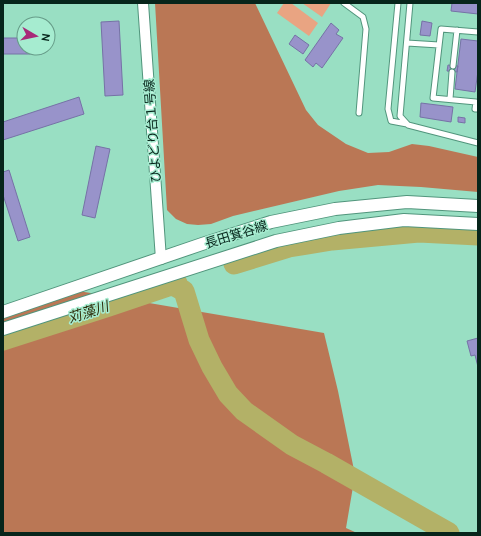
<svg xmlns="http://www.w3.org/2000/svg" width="481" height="536" font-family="Cabin,'Noto Sans JP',sans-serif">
<rect width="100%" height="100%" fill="#99dfc3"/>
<!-- green -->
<path fill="#e9a482" d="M 284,3 L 291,3 L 318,23 L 309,36 L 277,13 Z
M 302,3 L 331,3 L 322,17 Z"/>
<!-- forest -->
<path fill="#ba7755" d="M 155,3 L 255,3 L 306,110 L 318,125 L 346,144 L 368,153 L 389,152 L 412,144 L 429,146 L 478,157 L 478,192 L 421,187 L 378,185 L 339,191 L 233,216 L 211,224 L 198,225 L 187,224 L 176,219 L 167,210 Z
M 67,289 L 324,333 L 338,391 L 355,475 L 346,528 L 357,533 L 3,533 L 3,315 Z"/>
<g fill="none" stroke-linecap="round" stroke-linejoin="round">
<!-- river -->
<path stroke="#b3b167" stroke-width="21" d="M 234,264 L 289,247 L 332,240 L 419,232 L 478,235
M 173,285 L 184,291 L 199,340 L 212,367 L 228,394 L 244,411 L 292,445 L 326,463 L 449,533
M 3,340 L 109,306 L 177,283"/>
</g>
<!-- building -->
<path fill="#9893ca" stroke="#7672a6" d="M 452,3 L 478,3 L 478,14 L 451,11 Z
M 119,21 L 123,95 L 105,96 L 101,22 Z
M 422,21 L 432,23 L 430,36 L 420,35 Z
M 331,23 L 339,30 L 336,34 L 343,38 L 322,68 L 316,63 L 313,67 L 305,60 Z
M 295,35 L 309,45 L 303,54 L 289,44 Z
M 3,38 L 24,38 L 24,48 L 42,48 L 42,54 L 3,54 Z
M 461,39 L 478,41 L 478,71 L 475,92 L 455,89 Z
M 448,65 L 458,66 L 457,72 L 447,71 Z
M 79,97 L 84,114 L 3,140 L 3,122 Z
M 421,103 L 453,107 L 451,122 L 420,117 Z
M 458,117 L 465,118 L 465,123 L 458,122 Z
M 96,146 L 110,149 L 95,218 L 82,215 Z
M 9,170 L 30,237 L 18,241 L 3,195 L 3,172 Z
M 478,338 L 478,367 L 475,355 L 471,356 L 467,341 Z"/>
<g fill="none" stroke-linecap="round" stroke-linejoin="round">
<defs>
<path id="service" d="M 344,3 L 363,17 L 366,29 L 359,113
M 398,3 L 388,109 L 391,121 L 407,124
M 410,3 L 400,116 L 408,125 L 478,143
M 478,32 L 441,29 L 433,98 L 476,102 L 475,109 L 478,109
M 407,43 L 439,45
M 453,66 L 457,30
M 450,99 L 452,72"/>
<path id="minor" d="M 143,3 L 161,259"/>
<path id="tertiary" d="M 3,312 L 202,244 L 271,222 L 335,209 L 407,202 L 478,206
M 3,329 L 276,241 L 339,228 L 404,220 L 478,224"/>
</defs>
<!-- service casing -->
<use href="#service" stroke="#51957c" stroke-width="7"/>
<!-- minor casing -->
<use href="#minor" stroke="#51957c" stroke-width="12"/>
<!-- tertiary casing -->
<use href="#tertiary" stroke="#51957c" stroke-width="14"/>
<!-- service -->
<use href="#service" stroke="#fff" stroke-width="5"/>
<!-- minor -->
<use href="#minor" stroke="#fff" stroke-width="10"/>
<!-- tertiary -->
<use href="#tertiary" stroke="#fff" stroke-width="12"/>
</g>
<g text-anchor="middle" stroke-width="3" stroke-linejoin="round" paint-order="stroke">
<!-- street labels -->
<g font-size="13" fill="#07251b" stroke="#a6ecd0">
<text transform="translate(152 131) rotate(-94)" y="5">ひよどり台１号線</text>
<text transform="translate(236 234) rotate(-17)" y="5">長田箕谷線</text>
</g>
<!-- water labels -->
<g font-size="14" font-style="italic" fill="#302f0d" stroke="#a6ecd0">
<text transform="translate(88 312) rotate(-18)" y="5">苅藻川</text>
</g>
</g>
<!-- border -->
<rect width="481" height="536" fill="none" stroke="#07251b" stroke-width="8"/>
<!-- north arrow -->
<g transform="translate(36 36) rotate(99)"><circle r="19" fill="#a6ecd0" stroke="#669c88"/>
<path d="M0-3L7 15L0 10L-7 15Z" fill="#a82978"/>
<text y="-6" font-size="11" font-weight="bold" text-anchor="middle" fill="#07251b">N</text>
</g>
</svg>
